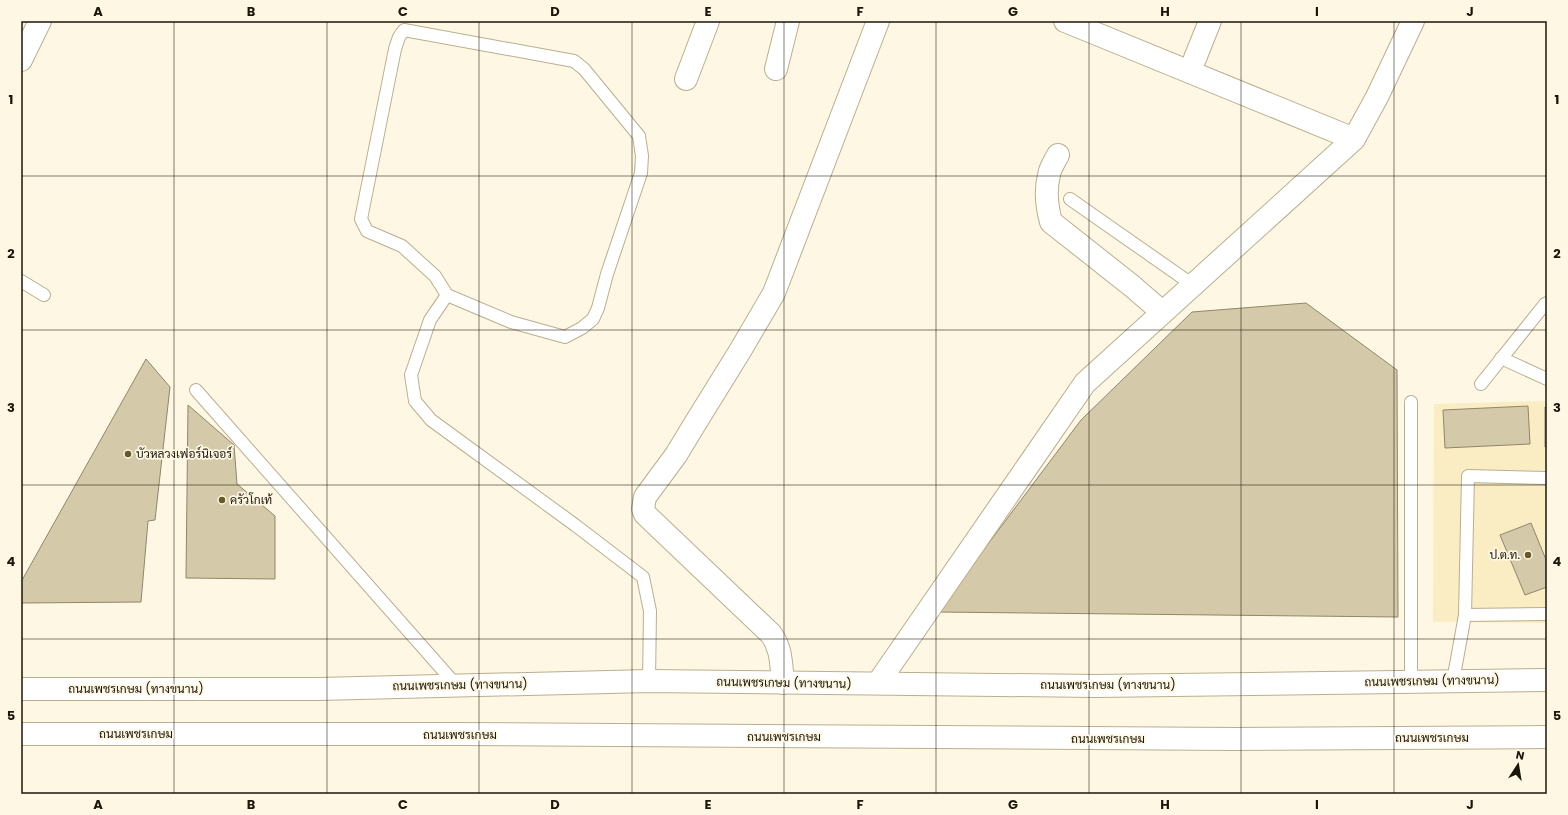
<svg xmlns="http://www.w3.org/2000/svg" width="1568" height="815" font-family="Poppins,Sarabun,sans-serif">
<rect width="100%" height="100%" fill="#fef7e3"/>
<!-- built -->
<path fill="#faedc3" d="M 1547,401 L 1547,623 L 1433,622 L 1434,404 Z"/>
<!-- building -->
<path fill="#d4c9a8" stroke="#908767" d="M 1306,303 L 1397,370 L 1398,617 L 937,612 L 1081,420 L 1192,312 Z
M 146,359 L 170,387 L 155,520 L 148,521 L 141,602 L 21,603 L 21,582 Z
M 188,405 L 234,445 L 237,484 L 275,516 L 275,579 L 186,578 Z
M 1528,406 L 1530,444 L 1445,448 L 1443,410 Z
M 1545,407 L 1547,407 L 1547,447 L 1545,447 Z
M 1531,523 L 1547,562 L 1547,587 L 1525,595 L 1500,535 Z"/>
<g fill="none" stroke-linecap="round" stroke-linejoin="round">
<defs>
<path id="service" d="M 404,30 L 574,61 L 584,69 L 639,136 L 642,156 L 641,173 L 607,274 L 598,308 L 593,319 L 582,328 L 565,337 L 511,322 L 447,295 L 435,276 L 402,246 L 367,231 L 361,219 L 395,49 L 399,37 Z
M 1070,199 L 1193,285
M 21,281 L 44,295
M 447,295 L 430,320 L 411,375 L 415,401 L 431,420 L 575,525 L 643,577 L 650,611 L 649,681
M 1501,358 L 1547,379
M 1481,384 L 1545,304 L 1547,303
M 196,390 L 456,685
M 1411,402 L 1411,681
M 1465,615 L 1547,614
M 1453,681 L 1465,615 L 1468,476 L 1547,478"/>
<path id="minor" d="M 1065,21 L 1354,139
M 21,60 L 40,21
M 776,69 L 788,21
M 1190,71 L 1210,21
M 686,79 L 708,21
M 1058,155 C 1055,161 1050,168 1049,175 C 1045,190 1047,207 1051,222 L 1132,286 L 1162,312
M 783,683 C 781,665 782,649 771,634 L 645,514 L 643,509 L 645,497 L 676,455 L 696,422 L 740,351 L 774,293 L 878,21
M 878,683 L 1085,383 L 1354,139 L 1377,97 L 1413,21"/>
<path id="secondary" d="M 21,689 L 319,689 L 649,681 L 1096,686 L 1547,680"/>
<path id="trunk" d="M 21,734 L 459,734 L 1234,739 L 1547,737"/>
</defs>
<!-- service casing -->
<use href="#service" stroke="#b9af8e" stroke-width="14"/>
<!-- minor casing -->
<use href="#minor" stroke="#b9af8e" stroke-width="24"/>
<!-- secondary casing -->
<use href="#secondary" stroke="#b9af8e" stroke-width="24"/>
<!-- trunk casing -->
<use href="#trunk" stroke="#b9af8e" stroke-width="24"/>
<!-- service -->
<use href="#service" stroke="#fff" stroke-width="12"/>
<!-- minor -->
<use href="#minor" stroke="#fff" stroke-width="22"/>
<!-- secondary -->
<use href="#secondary" stroke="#fff" stroke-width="22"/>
<!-- trunk -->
<use href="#trunk" stroke="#fff" stroke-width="22"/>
</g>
<!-- grid -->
<path fill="none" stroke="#1a160a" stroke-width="1" stroke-opacity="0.55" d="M 174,21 L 174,794M 327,21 L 327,794M 479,21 L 479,794M 632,21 L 632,794M 784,21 L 784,794M 936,21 L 936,794M 1089,21 L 1089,794M 1241,21 L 1241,794M 1394,21 L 1394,794M 21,176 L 1547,176M 21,330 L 1547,330M 21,485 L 1547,485M 21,639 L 1547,639"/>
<!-- markers -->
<g fill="#675825" stroke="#fef7e3" stroke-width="1.5">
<circle cx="128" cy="454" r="4"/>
<circle cx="222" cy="500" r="4"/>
<circle cx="1528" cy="555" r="4"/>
</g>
<g text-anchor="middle" stroke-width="3.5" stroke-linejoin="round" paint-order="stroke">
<!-- poi labels -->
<g font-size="12" fill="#1a160a" stroke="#fef7e3" text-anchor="start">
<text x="136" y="458">บัวหลวงเฟอร์นิเจอร์</text>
<text x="230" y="504">ครัวโกเท้</text>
<text x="1520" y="559" text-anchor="end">ป.ต.ท.</text>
</g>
<!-- street labels -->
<g font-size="12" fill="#1a160a" stroke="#fef7e3">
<text transform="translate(1432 681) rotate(-1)" y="4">ถนนเพชรเกษม (ทางขนาน)</text>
<text transform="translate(784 683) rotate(1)" y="4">ถนนเพชรเกษม (ทางขนาน)</text>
<text transform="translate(460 685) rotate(-1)" y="4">ถนนเพชรเกษม (ทางขนาน)</text>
<text x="1108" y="689">ถนนเพชรเกษม (ทางขนาน)</text>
<text x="136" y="693">ถนนเพชรเกษม (ทางขนาน)</text>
<text x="136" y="738">ถนนเพชรเกษม</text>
<text x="460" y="739">ถนนเพชรเกษม</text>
<text x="784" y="741">ถนนเพชรเกษม</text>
<text x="1432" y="742">ถนนเพชรเกษม</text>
<text x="1108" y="743">ถนนเพชรเกษม</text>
</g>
</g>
<!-- border -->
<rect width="1568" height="815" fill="none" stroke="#fef7e3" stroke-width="44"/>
<!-- north arrow -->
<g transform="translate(1518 765) rotate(12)" stroke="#fef7e3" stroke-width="3" paint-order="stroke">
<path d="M0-3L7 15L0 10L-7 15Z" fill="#1a160a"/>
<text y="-6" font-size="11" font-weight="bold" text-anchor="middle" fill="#1a160a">N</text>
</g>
<rect x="22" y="22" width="1524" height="771" fill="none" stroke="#1a160a" stroke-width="1.5"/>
<g font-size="13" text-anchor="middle" font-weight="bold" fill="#1a160a">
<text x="98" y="16">A</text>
<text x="251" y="16">B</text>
<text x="403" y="16">C</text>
<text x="555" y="16">D</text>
<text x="708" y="16">E</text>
<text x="860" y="16">F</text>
<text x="1013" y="16">G</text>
<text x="1165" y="16">H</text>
<text x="1317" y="16">I</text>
<text x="1470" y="16">J</text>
<text x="11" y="104">1</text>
<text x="1557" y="104">1</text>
<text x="11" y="258">2</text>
<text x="1557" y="258">2</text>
<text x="11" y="412">3</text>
<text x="1557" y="412">3</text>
<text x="11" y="566">4</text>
<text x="1557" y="566">4</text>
<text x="11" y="720">5</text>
<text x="1557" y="720">5</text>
<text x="98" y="809">A</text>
<text x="251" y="809">B</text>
<text x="403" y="809">C</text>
<text x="555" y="809">D</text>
<text x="708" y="809">E</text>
<text x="860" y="809">F</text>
<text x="1013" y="809">G</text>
<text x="1165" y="809">H</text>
<text x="1317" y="809">I</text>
<text x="1470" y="809">J</text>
</g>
</svg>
